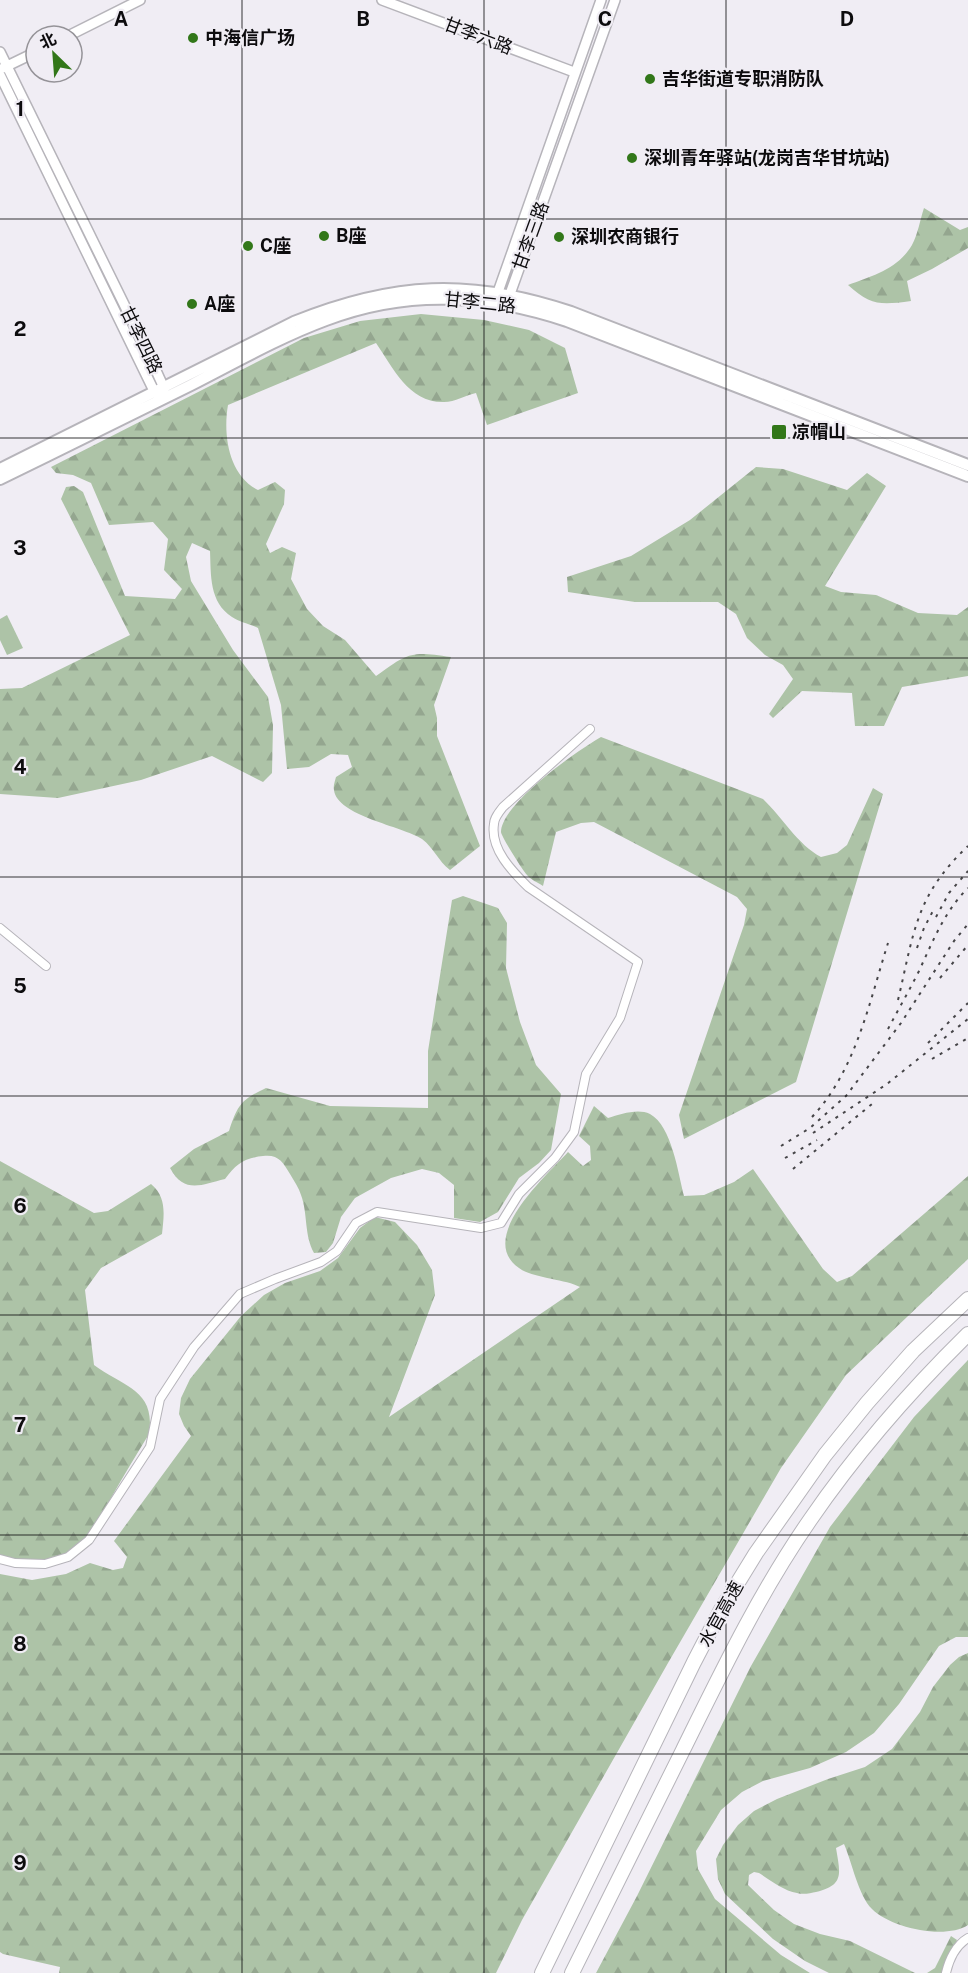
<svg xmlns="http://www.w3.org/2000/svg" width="968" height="1973" font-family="'Public Sans','Noto Sans SC',sans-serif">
<defs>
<pattern id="forest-firs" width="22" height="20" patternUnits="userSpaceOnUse" patternTransform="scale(1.5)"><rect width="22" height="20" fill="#adc3a7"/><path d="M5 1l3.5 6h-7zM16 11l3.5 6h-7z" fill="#94a68f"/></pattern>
</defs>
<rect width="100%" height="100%" fill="#f0edf4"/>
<!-- forest -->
<path fill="url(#forest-firs)" d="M 924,208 L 960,230 L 968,227 L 968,248 L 932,269 L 907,281 L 911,301 C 881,305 871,306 848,285 C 872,276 898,269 912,245 C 918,234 920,220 924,208 Z
M 421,314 L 484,320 L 529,330 L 565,348 L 578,393 L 487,425 L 476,393 C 466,395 455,402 444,402 C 409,403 393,368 376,343 L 228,405 C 223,434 228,475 258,490 L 275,482 L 285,490 L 284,504 L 266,544 L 270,553 L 282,547 L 296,553 L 291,579 L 307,609 L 323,626 L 345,640 L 376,676 C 409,652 411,651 451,657 L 434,705 L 437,718 L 437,736 L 480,846 L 450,870 C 438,861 434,848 422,839 C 402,826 337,816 334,790 C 333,786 335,781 336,777 L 352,767 L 348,755 L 331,754 L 309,767 L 287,769 L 281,705 L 258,628 C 250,624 239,622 232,617 C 209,602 211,575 210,551 L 192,543 L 186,557 L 191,581 L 233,650 L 268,697 L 273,725 L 272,773 L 263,782 L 212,756 L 141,780 L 58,798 L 0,794 L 0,689 L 22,688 L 130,635 L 61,499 L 66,487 L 74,486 L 83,492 L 125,596 L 175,599 L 182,589 L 164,570 L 168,539 L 153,522 L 109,525 L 91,483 L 73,475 L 56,473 L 51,467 L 304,338 L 360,321 Z
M 756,467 L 783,469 L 847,490 L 867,473 L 886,486 L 825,586 L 841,592 L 876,595 L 918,613 L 957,615 L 968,607 L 968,676 L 902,687 L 884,726 L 855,726 L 852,693 L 802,691 L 773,718 L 769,714 L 793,679 L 783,665 L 765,655 L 747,638 L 736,614 L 718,602 L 635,602 L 568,592 L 567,577 L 631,556 L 690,520 Z
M 601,737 L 763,799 C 783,818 797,844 821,857 L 837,853 L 847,845 L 873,788 L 883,794 L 796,1082 L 684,1139 L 679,1115 L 744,925 L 747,909 L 737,897 L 594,822 L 581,823 L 556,832 L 543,886 C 537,882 531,880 527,875 C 523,871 501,836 501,832 C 501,804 578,750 601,737 Z
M 463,896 L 498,908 L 507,923 L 506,968 L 520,1022 L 536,1065 L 561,1094 L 551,1150 L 539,1163 L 519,1178 L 498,1212 L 480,1222 L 454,1218 L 454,1185 L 439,1173 L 422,1169 L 391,1178 L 355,1198 L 341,1217 L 333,1243 L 326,1252 L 314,1253 C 304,1235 308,1214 301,1195 C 299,1188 294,1181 290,1174 C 283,1162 278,1154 263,1156 C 244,1158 236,1164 225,1179 C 201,1185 184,1194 170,1168 L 194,1149 L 229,1131 C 238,1104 241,1100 266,1088 L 330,1106 L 428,1108 L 428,1051 L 452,900 Z
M 594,1106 L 608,1118 C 621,1114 638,1108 650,1114 C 672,1126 678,1173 684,1196 L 704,1195 L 734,1182 L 753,1169 L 823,1269 L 837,1282 L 852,1276 L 968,1176 L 968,1259 L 846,1375 L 781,1468 L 668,1663 L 522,1920 L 496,1973 L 59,1973 L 60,1967 L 3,1954 L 0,1952 L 0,1574 L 32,1580 L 66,1574 L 90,1563 L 113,1570 L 123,1568 L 127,1557 L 114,1541 L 191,1436 L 184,1426 L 179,1414 L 181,1398 L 190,1379 L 241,1316 L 264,1295 L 285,1283 L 320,1271 L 338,1258 L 360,1228 L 375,1217 L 395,1222 L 417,1245 L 432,1270 L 435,1295 L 389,1417 L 580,1287 C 565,1279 532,1278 519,1268 C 476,1238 546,1176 568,1152 L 583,1166 L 591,1160 L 590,1146 L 579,1136 Z
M 0,1161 L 94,1213 L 108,1211 L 151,1184 C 167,1197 164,1215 162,1234 L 101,1268 L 85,1290 L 94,1365 C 123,1387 156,1389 149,1434 C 136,1455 123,1477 111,1498 C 104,1510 98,1524 89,1534 C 67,1563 32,1565 0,1555 Z
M 968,1360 L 968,1637 L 956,1637 L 939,1646 L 899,1704 L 874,1733 L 846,1752 L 810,1768 L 763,1781 L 742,1792 L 721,1810 L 696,1851 L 698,1869 L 715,1899 L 781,1955 L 810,1973 L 596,1973 L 637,1896 L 751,1666 L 830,1527 L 914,1417 Z
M 968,1653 L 968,1925 C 945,1940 891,1928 872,1909 C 858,1895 852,1862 844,1844 L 836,1848 C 840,1873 845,1885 816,1892 C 811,1893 803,1895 797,1893 C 784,1891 770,1880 759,1873 L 754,1872 L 749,1875 L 748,1885 L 774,1910 L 794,1924 L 820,1934 L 850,1941 L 915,1973 L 829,1973 L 805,1961 L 773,1939 L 725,1894 L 718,1879 L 716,1859 L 723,1845 L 738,1825 L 754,1811 L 777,1799 L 828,1779 L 865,1767 L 892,1749 L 920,1712 L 933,1687 L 950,1665 L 959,1657 Z
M 951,1936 L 957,1940 L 942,1973 L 927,1973 L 935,1968 Z"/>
<!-- garden -->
<path fill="#adc3a7" d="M 7,615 L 23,648 L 7,655 L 0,640 L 0,619 Z"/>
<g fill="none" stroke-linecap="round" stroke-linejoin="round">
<defs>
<path id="minor" d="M 0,928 L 46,966
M 0,1559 L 15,1563 L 45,1564 L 68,1557 L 89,1540 L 150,1447 L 160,1399 L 194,1347 L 240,1294 L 275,1279 L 321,1262 L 337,1251 L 356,1223 L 377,1212 L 481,1228 L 501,1223 L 519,1194 L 555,1158 L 574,1132 L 586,1074 L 620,1018 L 638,962 L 528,887 C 512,871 490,849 494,824 C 494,818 499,812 503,807 L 590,729
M 946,1973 C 949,1960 956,1945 968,1938"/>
<path id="tertiary" d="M 382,0 L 574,72
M 601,0 L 498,292 L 502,303 L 510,294 L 615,0
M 68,36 L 140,0
M 0,52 L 148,353 L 164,388 L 164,391
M 3,68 L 36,52
M 0,75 L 155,393 L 158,395"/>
<path id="secondary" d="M 0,469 L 294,322 C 393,282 470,278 571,312 L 968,465
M 0,479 C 64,448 128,416 191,385 C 236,362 280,337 326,320 C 408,289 485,294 567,321 L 968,476"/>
<path id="motorway" d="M 542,1973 L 694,1662 L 721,1610 L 756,1553 L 825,1455 L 867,1403 L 913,1351 L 968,1299
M 572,1973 C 609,1899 646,1824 683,1750 C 722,1671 760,1592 810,1520 C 856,1453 910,1391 968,1334"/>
</defs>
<!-- minor casing -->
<use href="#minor" stroke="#b6b4ba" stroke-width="10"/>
<!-- tertiary casing -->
<use href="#tertiary" stroke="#b6b4ba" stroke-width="12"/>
<!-- secondary casing -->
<use href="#secondary" stroke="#b6b4ba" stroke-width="14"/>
<!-- motorway casing -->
<use href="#motorway" stroke="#b6b4ba" stroke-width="16"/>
<!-- minor -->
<use href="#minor" stroke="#fff" stroke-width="8"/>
<!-- tertiary -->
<use href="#tertiary" stroke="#fff" stroke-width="9"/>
<!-- secondary -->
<use href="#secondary" stroke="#fff" stroke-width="10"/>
<!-- motorway -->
<use href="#motorway" stroke="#fff" stroke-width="14"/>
<!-- rail -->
<path stroke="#464548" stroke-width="2" stroke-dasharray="3 6" stroke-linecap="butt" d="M 936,917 L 949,893 L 968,871
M 917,948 L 924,928 L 935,907
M 940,978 L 968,945
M 898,1000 C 914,933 915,896 968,846
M 888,1029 C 898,1010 909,991 919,971 C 933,941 944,912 968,888
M 928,1043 L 968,1003
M 932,1059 L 968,1038
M 812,1117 C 856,1070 869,1003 888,943
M 813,1133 L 887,1084 L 968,1019
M 781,1146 L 810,1128 L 846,1096 L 901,1023 L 954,941 L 968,924
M 785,1158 L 817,1140
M 793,1169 L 872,1104"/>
</g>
<!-- grid -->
<path fill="none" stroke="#0d0c0e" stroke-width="1.5" stroke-opacity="0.55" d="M 242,0 L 242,1973M 484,0 L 484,1973M 726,0 L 726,1973M 0,219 L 968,219M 0,438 L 968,438M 0,658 L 968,658M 0,877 L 968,877M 0,1096 L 968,1096M 0,1315 L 968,1315M 0,1535 L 968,1535M 0,1754 L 968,1754"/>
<!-- markers -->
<g fill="#327719" stroke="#f0edf4" stroke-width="2">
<circle cx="193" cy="38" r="6"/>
<circle cx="650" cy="79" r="6"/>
<circle cx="632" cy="158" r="6"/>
<circle cx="324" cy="236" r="6"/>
<circle cx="559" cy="237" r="6"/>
<circle cx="248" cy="246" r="6"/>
<circle cx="192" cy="304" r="6"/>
<rect x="771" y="424" width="16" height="16" rx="3"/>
</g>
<g text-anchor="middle" stroke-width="4.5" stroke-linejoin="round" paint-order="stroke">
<!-- street labels -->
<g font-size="18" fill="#0d0c0e" stroke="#f0edf4">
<text transform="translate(478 36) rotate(21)" y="6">甘李六路</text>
<text transform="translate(531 236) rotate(-70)" y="6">甘李三路</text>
<text transform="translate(480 303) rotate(6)" y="6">甘李二路</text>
<text transform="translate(141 340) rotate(64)" y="6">甘李四路</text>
<text transform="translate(721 1614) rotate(-61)" y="6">水官高速</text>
</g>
<!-- poi labels -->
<g font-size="18" font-weight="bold" fill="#0d0c0e" stroke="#f0edf4" text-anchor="start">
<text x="205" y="44">中海信广场</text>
<text x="662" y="85">吉华街道专职消防队</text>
<text x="644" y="164">深圳青年驿站(龙岗吉华甘坑站)</text>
<text x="336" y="242">B座</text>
<text x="571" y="243">深圳农商银行</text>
<text x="260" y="252">C座</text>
<text x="204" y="310">A座</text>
<text x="792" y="438">凉帽山</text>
</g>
</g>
<g font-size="20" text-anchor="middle" font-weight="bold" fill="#0d0c0e" stroke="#f0edf4" stroke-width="4.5" stroke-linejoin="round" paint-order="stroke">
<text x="121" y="26">A</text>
<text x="363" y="26">B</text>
<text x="605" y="26">C</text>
<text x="847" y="26">D</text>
<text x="20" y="116">1</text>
<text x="20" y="336">2</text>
<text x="20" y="555">3</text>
<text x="20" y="774">4</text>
<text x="20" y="993">5</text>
<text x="20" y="1213">6</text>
<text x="20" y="1432">7</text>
<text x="20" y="1651">8</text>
<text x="20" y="1870">9</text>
</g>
<!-- north arrow -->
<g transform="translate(54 54) rotate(335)"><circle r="28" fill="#f0edf4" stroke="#959398" stroke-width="1.5"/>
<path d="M0-4.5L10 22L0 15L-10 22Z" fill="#327719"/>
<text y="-9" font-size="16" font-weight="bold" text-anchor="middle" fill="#0d0c0e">北</text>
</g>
</svg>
